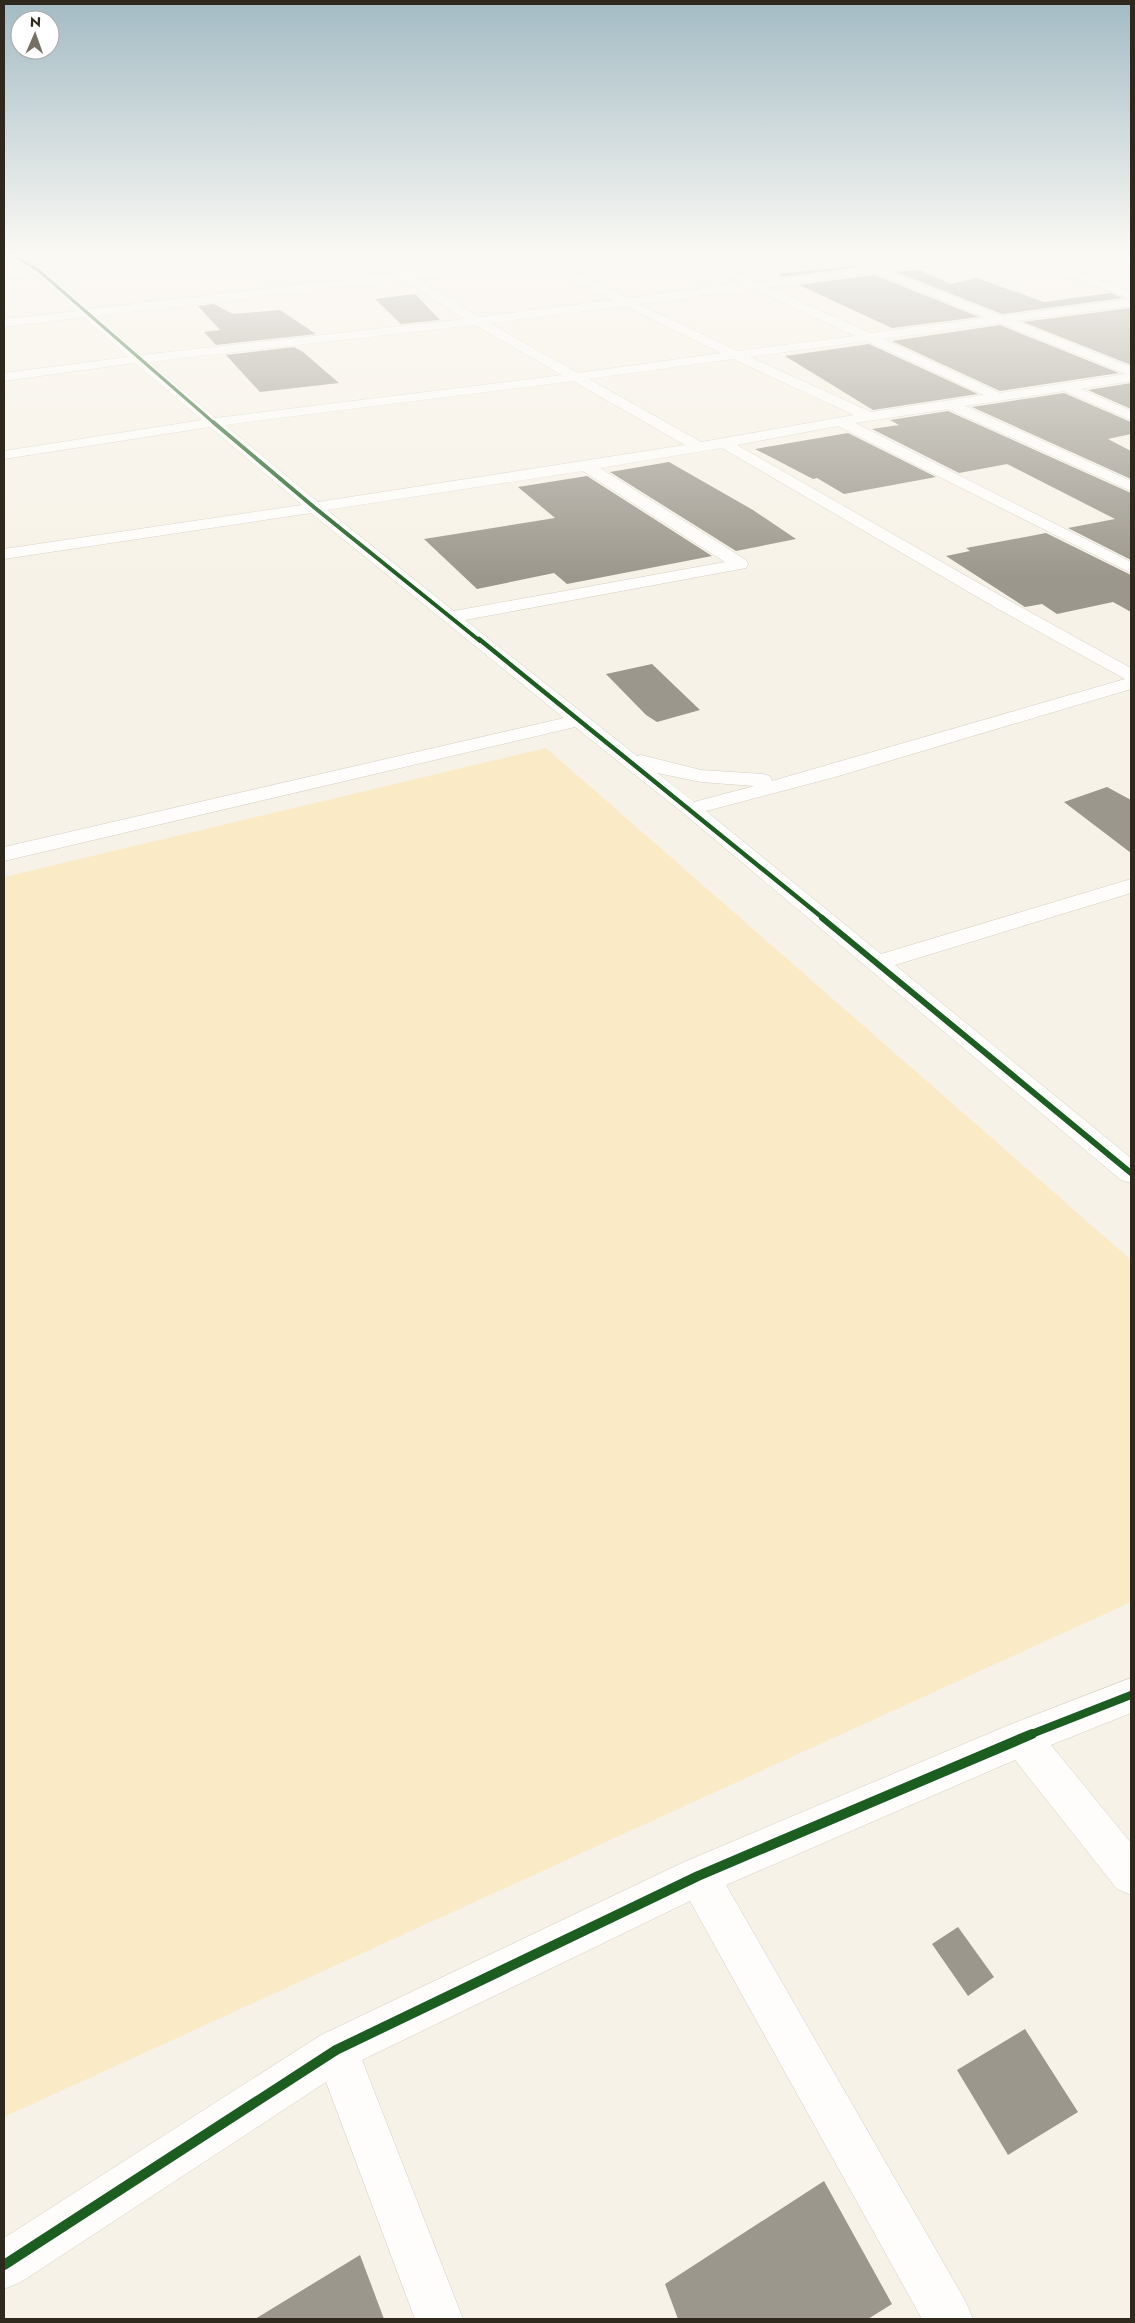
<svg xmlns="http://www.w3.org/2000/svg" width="1135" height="2323" font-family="Jost,sans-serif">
<rect width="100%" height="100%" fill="#f7f2e7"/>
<!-- green -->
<path fill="#faeac5" d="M 546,748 L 1131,1260 L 1131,1602 L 4,2117 L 4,877 Z"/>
<!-- building -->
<path fill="#9b978c" d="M 852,266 L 854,267 L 782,277 L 778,274 Z
M 920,270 L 950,284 L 977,278 L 1044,302 L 1110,293 L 1123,298 L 1002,314 L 896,272 Z
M 874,275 L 979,317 L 892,328 L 799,285 Z
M 415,294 L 440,320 L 401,324 L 375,299 Z
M 214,304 L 233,314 L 280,310 L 316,334 L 216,345 L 204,332 L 220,330 L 198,306 Z
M 1131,308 L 1131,365 L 1023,322 Z
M 1000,325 L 1119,373 L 1000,391 L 892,341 Z
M 869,344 L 978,394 L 873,410 L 785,356 Z
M 294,347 L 303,352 L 339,383 L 260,392 L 226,355 Z
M 1131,383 L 1131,409 L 1088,390 Z
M 1064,393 L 1131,422 L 1131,434 L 1108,439 L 1131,451 L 1131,479 L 972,407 Z
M 948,411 L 1131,493 L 1131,560 L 1068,528 L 1115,519 L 1007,464 L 959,473 L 872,429 L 899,425 L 890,420 Z
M 848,433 L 936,477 L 844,494 L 817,478 L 813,479 L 755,449 Z
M 669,462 L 753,510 L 796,539 L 736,551 L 610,472 Z
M 587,476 L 712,556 L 567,584 L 554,573 L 477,589 L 424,539 L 555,518 L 518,487 Z
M 1046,533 L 1131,575 L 1131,612 L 1113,602 L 1057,614 L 1042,604 L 1025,607 L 946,556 L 970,551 L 966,548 Z
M 652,664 L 700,710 L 657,722 L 646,715 L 606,674 Z
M 1107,787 L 1131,800 L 1131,853 L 1064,802 Z
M 958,1927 L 994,1977 L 968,1996 L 932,1944 Z
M 1025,2029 L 1078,2112 L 1008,2155 L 957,2070 Z
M 824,2181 L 892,2304 L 868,2319 L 678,2319 L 665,2284 Z
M 360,2255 L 384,2319 L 255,2319 Z"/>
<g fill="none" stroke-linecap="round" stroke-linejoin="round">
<defs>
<path id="minor" d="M 4,253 L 17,253 L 40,267 L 164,253 L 201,253 L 196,256 L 48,273 L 89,309 L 393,274 L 363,253 L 376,253 L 406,272 L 540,256 L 602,253 L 597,256 L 554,261 L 628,298 L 742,283 L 680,253 L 694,253 L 757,282 L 861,268 L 828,253 L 843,253 L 876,266 L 978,253 L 1010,253 L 1005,256 L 889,271 L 1002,316 L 1131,299 L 1131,306 L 1016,321 L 1131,367 L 1131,381 L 1081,389 L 1131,411 L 1131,420 L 1064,391 L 965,406 L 1131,481 L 1131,491 L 948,409 L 855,423 L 1131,562 L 1131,573 L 838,426 L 737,445 L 1010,601 L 1131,668 L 1131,689 L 835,777 L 706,811 L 881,954 L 1131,879 L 1131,893 L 895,965 L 1131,1158 L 1131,1183 L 1121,1180 L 683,813 L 575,727 L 4,861 L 4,847 L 564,718 L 311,513 L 4,559 L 4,549 L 302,505 L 210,427 L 4,459 L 4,451 L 202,420 L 135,363 L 4,381 L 4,373 L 128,357 L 84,317 L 4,327 L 4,319 L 77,311 L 36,274 L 4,277 L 4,271 L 27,268 ZM 540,263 L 613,300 L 479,317 L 416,278 ZM 874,273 L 986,318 L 870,333 L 768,287 ZM 402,279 L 465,319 L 141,355 L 97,316 ZM 754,289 L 855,336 L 737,351 L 639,304 ZM 625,306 L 721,353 L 578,373 L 489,323 ZM 1000,323 L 1126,374 L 1000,393 L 883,339 ZM 475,325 L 562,375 L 216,418 L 149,362 ZM 867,341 L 984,395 L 871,412 L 750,357 ZM 733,359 L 854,415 L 701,442 L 589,379 ZM 573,381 L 685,445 L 318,502 L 225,425 ZM 722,448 L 998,609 L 1125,679 L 772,781 L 770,776 L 763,774 L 701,770 L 641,755 L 637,756 L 465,620 L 746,568 L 748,564 L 746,560 L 600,468 ZM 583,471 L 725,562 L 454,611 L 327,510 ZM 657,773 L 701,782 L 754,786 L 694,802 Z
M 1131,1678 L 1131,1713 L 1051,1745 L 1131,1843 L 1131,1895 L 1117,1889 L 1015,1760 L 726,1885 L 966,2302 L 973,2319 L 922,2319 L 690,1901 L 362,2060 L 463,2319 L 415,2319 L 326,2082 L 21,2282 L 4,2289 L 4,2238 L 321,2035 L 684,1862 L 1009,1725 Z"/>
<path id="tertiary" d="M 1008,253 L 1024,253 L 1131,292 L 1131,299 Z"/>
</defs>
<!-- minor casing -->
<use href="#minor" stroke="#d4cfc4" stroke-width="1"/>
<!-- tertiary casing -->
<use href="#tertiary" stroke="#d4cfc4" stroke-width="1"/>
<!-- minor -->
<use href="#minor" fill="#fefdfb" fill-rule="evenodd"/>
<!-- tertiary -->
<use href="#tertiary" fill="#fefdfb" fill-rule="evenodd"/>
<defs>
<path id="cycleway-far5" d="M 9,253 L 38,270 L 214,423"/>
<path id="cycleway-far4" d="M 213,422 L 315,508 L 480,641"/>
<path id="cycleway-far3" d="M 479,639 L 824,919"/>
<path id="cycleway-far2" d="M 822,918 L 1131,1173"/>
<path id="cycleway-far1" d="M 1029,1735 L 1131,1695"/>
<path id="cycleway" d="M 4,2265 L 336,2050 L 698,1876 L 1032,1734"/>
</defs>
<!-- cycleway-far5 casing -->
<use href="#cycleway-far5" stroke="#fff" stroke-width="4.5"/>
<!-- cycleway-far4 casing -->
<use href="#cycleway-far4" stroke="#fff" stroke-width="5.5"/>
<!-- cycleway-far3 casing -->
<use href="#cycleway-far3" stroke="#fff" stroke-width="7"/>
<!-- cycleway-far2 casing -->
<use href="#cycleway-far2" stroke="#fff" stroke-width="9"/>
<!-- cycleway-far1 casing -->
<use href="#cycleway-far1" stroke="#fff" stroke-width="11"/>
<!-- cycleway casing -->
<use href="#cycleway" stroke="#fff" stroke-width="13"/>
<!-- cycleway-far5 -->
<use href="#cycleway-far5" stroke="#1b5e20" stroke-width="3"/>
<!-- cycleway-far4 -->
<use href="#cycleway-far4" stroke="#1b5e20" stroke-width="4"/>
<!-- cycleway-far3 -->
<use href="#cycleway-far3" stroke="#1b5e20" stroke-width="4.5"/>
<!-- cycleway-far2 -->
<use href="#cycleway-far2" stroke="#1b5e20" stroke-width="6"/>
<!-- cycleway-far1 -->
<use href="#cycleway-far1" stroke="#1b5e20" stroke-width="8"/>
<!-- cycleway -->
<use href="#cycleway" stroke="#1b5e20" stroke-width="10"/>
</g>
<!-- sky -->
<linearGradient id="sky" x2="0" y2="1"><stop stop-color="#a3bbc4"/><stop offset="0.44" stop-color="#fbf9f4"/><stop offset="1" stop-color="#fbf9f4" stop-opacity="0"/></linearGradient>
<rect width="1135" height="578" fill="url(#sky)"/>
<!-- border -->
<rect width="1135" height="2323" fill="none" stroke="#2f291d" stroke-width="10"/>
<!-- north arrow -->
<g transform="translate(35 35) rotate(2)"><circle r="24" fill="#ffffff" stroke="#aca9a5"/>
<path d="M0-4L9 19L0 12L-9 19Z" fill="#756f64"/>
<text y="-8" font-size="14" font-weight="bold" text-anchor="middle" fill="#2f291d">N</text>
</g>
</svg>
